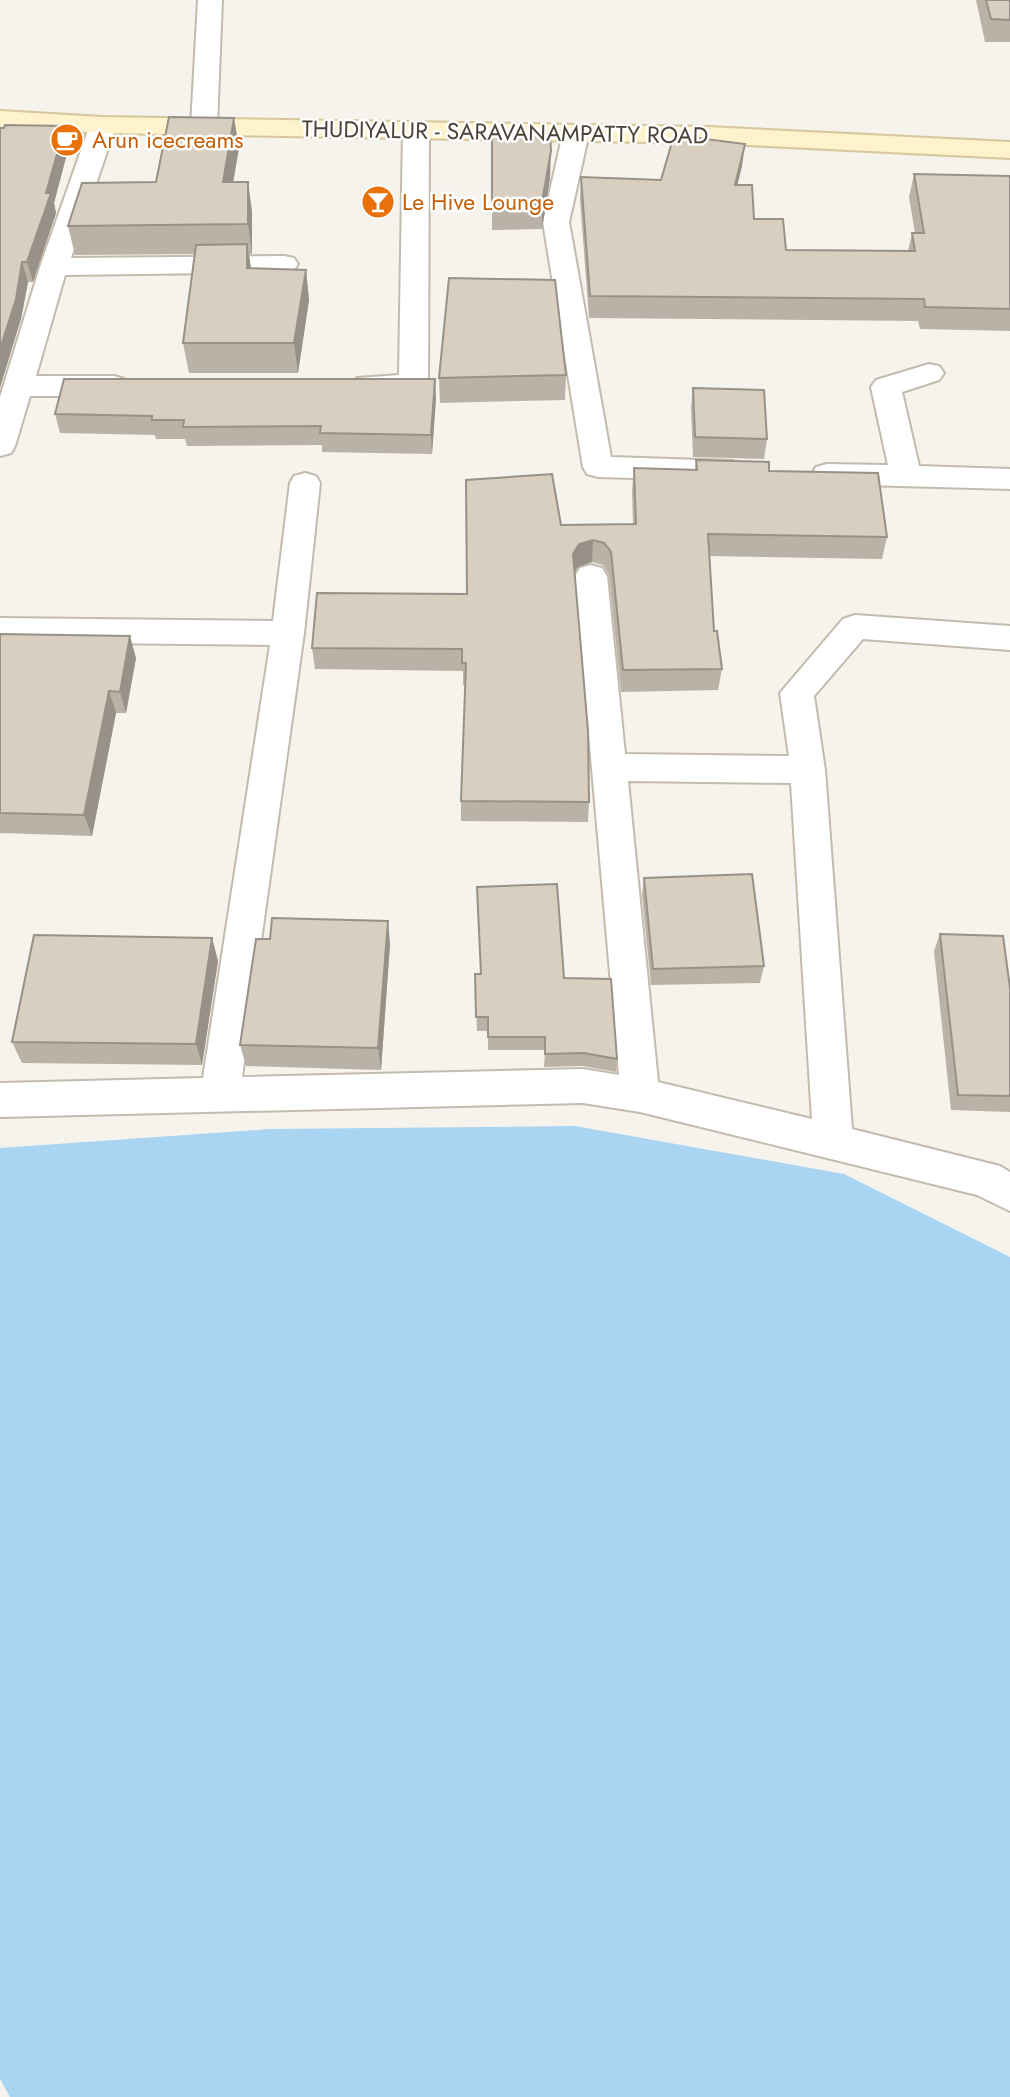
<svg xmlns="http://www.w3.org/2000/svg" width="1010" height="2097" font-family="Jost,sans-serif">
<rect width="100%" height="100%" fill="#f6f3ec"/>
<!-- water -->
<path fill="#a9d4f2" d="M 575,1126 L 844,1174 L 1010,1257 L 1010,2097 L 10,2097 L 0,2079 L 0,1148 L 270,1129 Z"/>
<g fill="none" stroke-linecap="round" stroke-linejoin="round">
<defs>
<path id="street" d="M 198,0 L 222,0 L 217,126 L 213,131 L 195,131 L 191,126 Z
M 103,117 L 112,120 L 116,125 L 71,258 L 284,256 L 294,258 L 298,264 L 294,270 L 284,272 L 65,275 L 36,376 L 114,376 L 124,379 L 129,386 L 124,393 L 114,396 L 30,396 L 15,446 L 11,453 L 0,456 L 0,397 L 40,267 L 90,125 L 94,120 Z
M 416,122 L 425,125 L 429,130 L 428,385 L 423,392 C 404,397 376,397 357,392 L 352,385 L 357,378 L 399,375 L 403,130 L 407,125 Z
M 576,125 L 585,128 L 589,133 L 569,222 L 611,457 L 732,461 L 743,464 L 747,471 L 743,478 L 732,481 L 598,477 L 587,474 L 583,467 L 543,222 L 563,133 L 567,128 Z
M 929,364 L 939,366 L 944,373 L 939,380 L 902,392 L 919,466 L 1010,469 L 1010,489 L 827,484 L 816,481 L 812,474 L 816,467 L 827,464 L 888,465 L 871,387 L 876,380 Z
M 305,473 L 316,476 L 320,483 L 304,633 L 242,1077 L 583,1069 L 619,1075 L 575,576 L 580,568 L 591,565 L 602,568 L 607,576 L 625,754 L 789,756 L 780,693 L 843,619 L 855,615 L 1010,626 L 1010,650 L 863,639 L 814,696 L 825,770 L 852,1129 L 1000,1166 L 1010,1172 L 1010,1211 L 977,1195 L 640,1112 L 583,1103 L 0,1117 L 0,1083 L 203,1078 L 270,645 L 0,642 L 0,618 L 273,621 L 290,483 L 294,476 ZM 628,781 L 791,783 L 812,1119 L 658,1082 Z"/>
<path id="secondary" d="M 0,111 L 103,117 L 708,127 L 1010,142 L 1010,158 L 708,143 L 103,133 L 0,127 Z"/>
</defs>
<!-- street casing -->
<use href="#street" stroke="#c2bbae" stroke-width="4"/>
<!-- secondary casing -->
<use href="#secondary" stroke="#d6c79b" stroke-width="4"/>
<!-- street -->
<use href="#street" fill="#fff" fill-rule="evenodd"/>
<!-- secondary -->
<use href="#secondary" fill="#fff3cd" fill-rule="evenodd"/>
</g>
<!-- wall -->
<path fill="#bab2a6" d="M 976,0 L 1010,0 L 1010,42 L 985,42 Z
M 234,118 L 239,148 L 233,182 L 252,211 L 252,254 L 249,254 L 251,269 L 306,270 L 309,300 L 298,373 L 189,373 L 183,343 L 195,254 L 75,255 L 68,226 L 156,182 Z
M 65,126 L 69,146 L 54,203 L 56,213 L 33,282 L 28,282 L 21,319 L 4,128 Z
M 492,134 L 550,178 L 542,229 L 492,230 Z
M 742,166 L 737,185 L 754,219 L 786,250 L 908,251 L 912,233 L 915,233 L 909,197 L 914,174 L 1010,176 L 1010,331 L 920,329 L 918,321 L 589,318 L 580,200 L 581,177 L 661,180 Z
M 566,375 L 565,400 L 440,403 L 439,378 Z
M 693,388 L 767,439 L 764,459 L 693,457 L 691,408 Z
M 436,398 L 432,454 L 322,452 L 322,445 L 187,446 L 185,439 L 156,439 L 155,435 L 60,433 L 55,414 Z
M 696,460 L 769,471 L 887,537 L 882,559 L 710,556 L 714,631 L 722,669 L 718,690 L 621,692 L 609,575 L 603,565 L 592,562 L 578,567 L 575,572 L 589,802 L 588,822 L 461,821 L 461,801 L 465,685 L 463,685 L 463,671 L 315,669 L 312,648 L 467,594 L 561,525 L 633,524 L 632,491 L 634,468 L 695,469 Z
M 0,634 L 136,658 L 126,713 L 116,713 L 92,836 L 0,833 Z
M 644,878 L 764,966 L 760,983 L 651,985 L 642,895 Z
M 940,934 L 1010,988 L 1010,1112 L 951,1110 L 934,951 Z
M 212,938 L 218,961 L 202,1065 L 22,1063 L 12,1042 Z
M 270,939 L 390,944 L 381,1070 L 246,1066 L 240,1045 Z
M 475,974 L 564,978 L 617,1059 L 616,1072 L 583,1066 L 544,1067 L 545,1050 L 488,1050 L 488,1031 L 477,1031 Z"/>
<!-- shaded-wall -->
<path fill="#979187" d="M 234,118 L 239,148 L 228,212 L 223,182 Z
M 65,126 L 69,146 L 54,203 L 56,213 L 33,282 L 27,262 Z
M 745,144 L 742,166 L 732,207 L 735,185 Z
M 551,151 L 550,178 L 542,229 L 542,202 Z
M 248,182 L 252,211 L 252,254 L 248,224 Z
M 247,244 L 252,275 L 247,268 Z
M 22,262 L 28,282 L 21,319 L 0,388 L 0,349 Z
M 306,270 L 309,300 L 298,373 L 294,343 Z
M 435,379 L 436,398 L 432,454 L 431,435 Z
M 593,540 L 592,562 L 578,567 L 572,576 L 573,554 L 579,544 Z
M 130,636 L 136,658 L 126,713 L 120,692 Z
M 109,691 L 116,713 L 92,836 L 84,815 Z
M 388,921 L 390,944 L 381,1070 L 378,1048 Z
M 212,938 L 218,961 L 202,1065 L 196,1044 Z"/>
<!-- building -->
<path fill="#d8cfc1" stroke="#979187" stroke-width="2" d="M 986,0 L 1010,0 L 1010,20 L 991,19 Z
M 169,117 L 234,118 L 223,182 L 248,182 L 248,224 L 68,226 L 82,183 L 156,182 Z
M 5,125 L 65,126 L 46,193 L 51,193 L 27,262 L 22,262 L 16,299 L 0,349 L 0,128 L 4,128 Z
M 492,134 L 550,134 L 551,151 L 542,202 L 492,202 Z
M 674,135 L 745,144 L 735,185 L 752,185 L 754,219 L 783,219 L 786,250 L 915,251 L 912,233 L 924,233 L 914,174 L 1010,176 L 1010,309 L 925,307 L 924,299 L 590,296 L 581,177 L 661,180 Z
M 247,244 L 247,268 L 306,270 L 294,343 L 183,343 L 196,245 Z
M 449,278 L 555,280 L 566,375 L 439,378 Z
M 64,379 L 435,379 L 431,435 L 320,433 L 321,426 L 183,427 L 184,420 L 152,420 L 152,416 L 55,414 Z
M 693,388 L 764,390 L 767,439 L 695,437 Z
M 696,460 L 769,462 L 769,471 L 878,473 L 887,537 L 708,534 L 714,631 L 717,631 L 722,669 L 623,670 L 611,552 L 604,543 L 593,540 L 579,544 L 573,554 L 588,731 L 589,802 L 461,801 L 466,663 L 462,663 L 462,649 L 312,648 L 317,593 L 467,594 L 466,480 L 552,474 L 561,525 L 636,524 L 634,468 L 697,470 Z
M 0,634 L 130,636 L 120,692 L 109,691 L 84,815 L 0,813 Z
M 752,874 L 764,966 L 653,969 L 644,878 Z
M 557,884 L 564,978 L 611,979 L 617,1059 L 584,1053 L 545,1054 L 545,1037 L 488,1037 L 488,1017 L 476,1017 L 475,974 L 481,974 L 477,887 Z
M 272,918 L 388,921 L 378,1048 L 240,1045 L 256,939 L 270,939 Z
M 940,934 L 1003,936 L 1010,988 L 1010,1096 L 958,1095 Z
M 34,935 L 212,938 L 196,1044 L 12,1042 Z"/>
<!-- icons -->
<defs>
<symbol id="cafe-disc" viewBox="-11 -11 22 22"><circle r="9.5" fill="#e8710a" stroke="#fff"/><path d="M-5.5-4.5H6V0H3Q3 3.5 0 3.5H-2.5Q-5.5 3.5-5.5 0ZM3-3.2v2h1.7v-2ZM-6 4.5H4V6H-6Z" fill="#fff"/></symbol>
<symbol id="bar-disc" viewBox="-11 -11 22 22"><circle r="9.5" fill="#e8710a" stroke="#fff"/><path d="M-6-5H6L.8 .8V4.5H3.5V6h-7V4.5H-.8V.8Z" fill="#fff"/></symbol>
</defs>
<g fill-rule="evenodd">
<use href="#cafe-disc" x="48" y="121" width="38" height="38"/>
<use href="#bar-disc" x="359" y="183" width="38" height="38"/>
</g>
<g text-anchor="middle" stroke-width="5" stroke-linejoin="round" paint-order="stroke">
<!-- far-street labels -->
<g font-size="23" fill="#4b4439" stroke="#fff">
<text transform="translate(505 132) rotate(1)" y="8">THUDIYALUR - SARAVANAMPATTY ROAD</text>
</g>
<!-- far-food labels -->
<g font-size="23" fill="#c56008" stroke="#fff" text-anchor="start">
<text x="92" y="148">Arun icecreams</text>
<text x="402" y="210">Le Hive Lounge</text>
</g>
</g>
</svg>
